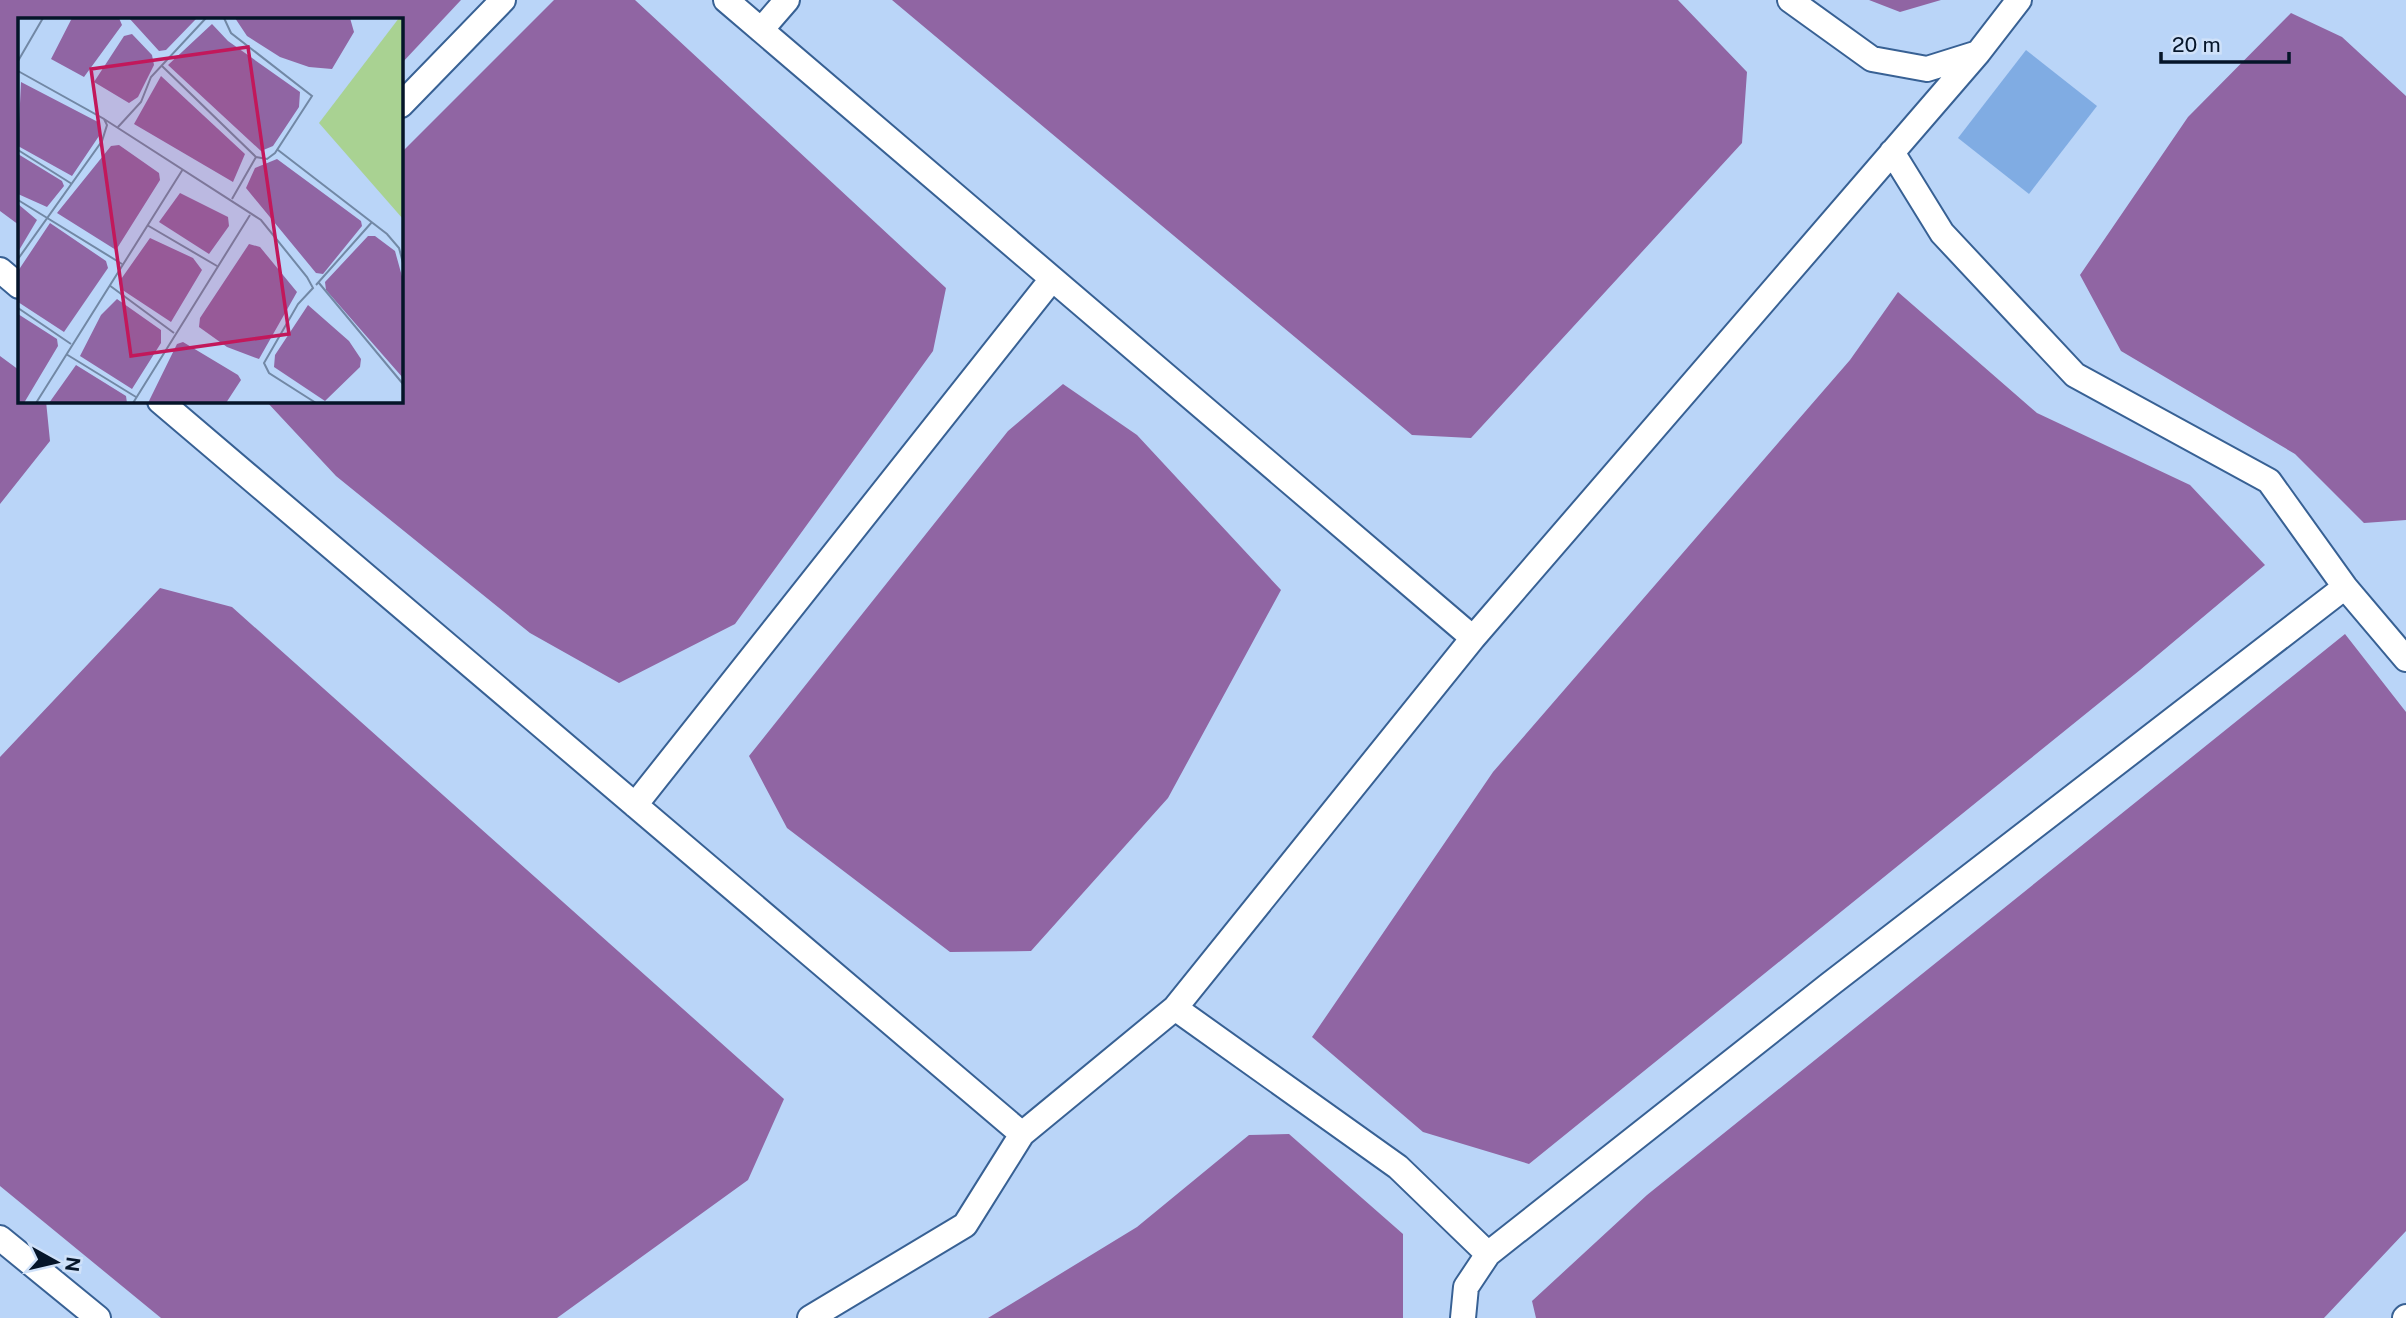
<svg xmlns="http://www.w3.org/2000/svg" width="2406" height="1318" font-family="'Public Sans',sans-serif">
<rect width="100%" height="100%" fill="#bad5f8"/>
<!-- water -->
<path fill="#9065a3" d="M 0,0 L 461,0 L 401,64 L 401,19 L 19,19 L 19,225 L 0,211 Z
M 554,0 L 635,0 L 946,288 L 933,351 L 735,624 L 619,683 L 530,633 L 336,476 L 266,401 L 401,401 L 401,153 Z
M 892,0 L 1678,0 L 1747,72 L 1742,143 L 1471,438 L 1412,435 Z
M 1869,0 L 1941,0 L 1900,12 Z
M 2291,13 L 2342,37 L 2406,96 L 2406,520 L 2364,523 L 2295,454 L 2121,351 L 2080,275 L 2188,117 Z
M 1898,292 L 2037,413 L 2190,485 L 2265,565 L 2140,670 L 1529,1164 L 1423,1132 L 1312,1037 L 1493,772 L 1850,360 Z
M 0,356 L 19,370 L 19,401 L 46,401 L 50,441 L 0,504 Z
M 1063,384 L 1137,435 L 1281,590 L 1168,798 L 1031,951 L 950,952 L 787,828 L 749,756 L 1008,431 Z
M 160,588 L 232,607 L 784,1099 L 748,1180 L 557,1318 L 161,1318 L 0,1186 L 0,757 Z
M 2345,634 L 2406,712 L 2406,1231 L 2324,1318 L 1536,1318 L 1532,1301 L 1647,1195 Z
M 1289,1134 L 1403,1234 L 1403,1318 L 988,1318 L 1137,1227 L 1249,1135 Z"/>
<!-- building -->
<path fill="#80ace3" d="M 2026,50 L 2097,106 L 2029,194 L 1958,138 Z"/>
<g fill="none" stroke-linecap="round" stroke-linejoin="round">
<defs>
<path id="service" d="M 726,0 L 1473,638
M 1790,0 L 1872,59 L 1927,69 L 1978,53 L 2019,0
M 761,30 L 787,0
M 401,105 L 503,0
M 1892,152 L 1942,233 L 2075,375 L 2269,481 L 2345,587 L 2406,659
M 0,270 L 19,286
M 160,401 L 1022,1134
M 635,805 L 1052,279
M 1175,1008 L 1398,1167 L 1488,1254
M 0,1238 L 98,1318
M 810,1318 L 965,1225 L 1022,1134 L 1175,1008 L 1473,638 L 1978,53
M 1463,1318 L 1466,1287 L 1488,1254 L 1829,985 L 2345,587
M 2405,1318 L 2406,1317"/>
</defs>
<!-- service casing -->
<use href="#service" stroke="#386194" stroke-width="28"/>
<!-- service -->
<use href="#service" stroke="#fff" stroke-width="24"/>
</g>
<!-- overview -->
<g transform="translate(18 18)">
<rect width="385" height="385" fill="#bad5f8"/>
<path d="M 381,0 L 385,0 L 385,201 L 301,105 Z" fill="#a9d292"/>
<path d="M 54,0 L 101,0 L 104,7 L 66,59 L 33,41 ZM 111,0 L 179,0 L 148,32 L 141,33 ZM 217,0 L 332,0 L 336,14 L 314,51 L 291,49 L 262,39 L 229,18 ZM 194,6 L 210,23 L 282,74 L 281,89 L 255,128 L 243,133 L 150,47 ZM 114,16 L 134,37 L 136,47 L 120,79 L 111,85 L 76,64 L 106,18 ZM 143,58 L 227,136 L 215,164 L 116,106 ZM 3,64 L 80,104 L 81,118 L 54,158 L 0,128 ZM 101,127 L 141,155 L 142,162 L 98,232 L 39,195 L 93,128 ZM 0,136 L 44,163 L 46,168 L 29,189 L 0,176 ZM 259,141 L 343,203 L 344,208 L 305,256 L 298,255 L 228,170 L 237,150 ZM 162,175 L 210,199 L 211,208 L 191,236 L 141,204 ZM 0,186 L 19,202 L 0,234 ZM 32,205 L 88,243 L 90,250 L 46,314 L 0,284 L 0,253 ZM 350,218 L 357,218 L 377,233 L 385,262 L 385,360 L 308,272 L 307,264 ZM 132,220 L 175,240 L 184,252 L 153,304 L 103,271 L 101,264 ZM 231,226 L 242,229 L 279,274 L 241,341 L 209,329 L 181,309 L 182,300 ZM 99,281 L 143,312 L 143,325 L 114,371 L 62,338 L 83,297 ZM 290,287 L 331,323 L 343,341 L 342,349 L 307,383 L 256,349 L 257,337 ZM 0,296 L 39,321 L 40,328 L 6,385 L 0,385 ZM 165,324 L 220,357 L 223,362 L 208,385 L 130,385 L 159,326 ZM 58,347 L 108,378 L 109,385 L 31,385 Z" fill="#9065a3"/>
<path fill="none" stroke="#7288a5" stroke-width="2" d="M 0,43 L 25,0M 144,48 L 238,139 L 249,141 L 257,135 L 294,78 L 213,15 L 206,0M 0,53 L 86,101 L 89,107 L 84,123 L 0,241M 86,101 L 243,202 L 289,259 L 295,270 L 280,286 L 246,345 L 251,355 L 298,385M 100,109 L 123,84 L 133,59 L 188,0M 0,132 L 54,166M 260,132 L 369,216 L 381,230 L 385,245M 214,181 L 238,139M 0,182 L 104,246M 129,207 L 199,248M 301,265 L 385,366M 91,267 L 156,315M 298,267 L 354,204M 0,290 L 53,326M 48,336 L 118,379M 18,385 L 165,151M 115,385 L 232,197"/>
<path fill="#c2185b" fill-opacity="0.15" stroke="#c2185b" stroke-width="3.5" d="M 230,29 L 271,316 L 113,338 L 73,51 Z"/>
<rect width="385" height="385" fill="none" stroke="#051529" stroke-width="3.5"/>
</g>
<!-- north arrow -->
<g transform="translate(56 1262) rotate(98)" stroke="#cfe1f9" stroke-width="5" paint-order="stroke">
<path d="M0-5L12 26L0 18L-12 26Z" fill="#051529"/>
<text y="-10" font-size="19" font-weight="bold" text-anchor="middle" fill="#051529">N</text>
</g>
<!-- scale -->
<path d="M2161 52v10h128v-10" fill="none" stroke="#051529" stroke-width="3.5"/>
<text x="2172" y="52" font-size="21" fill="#051529" stroke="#cfe1f9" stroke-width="5" paint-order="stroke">20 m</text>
</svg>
